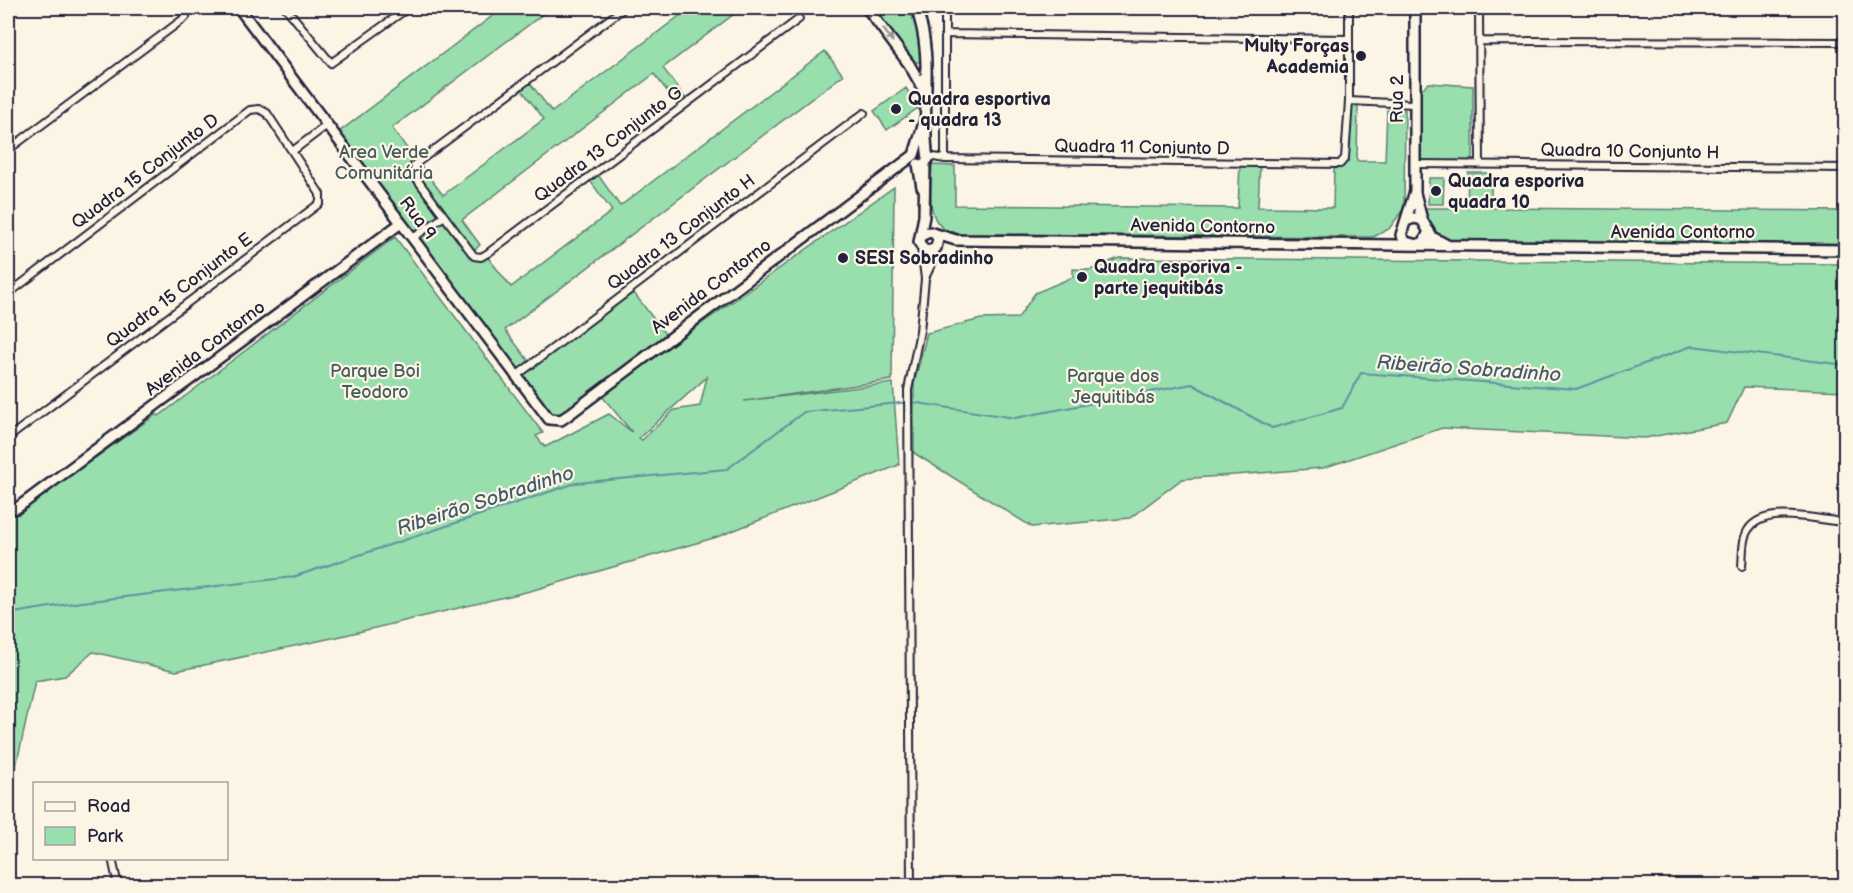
<svg xmlns="http://www.w3.org/2000/svg" width="1853" height="893" font-family="'Balsamiq Sans',sans-serif">
<rect width="100%" height="100%" fill="#fcf5e5"/>
<filter id="ink" filterUnits="userSpaceOnUse"><feTurbulence type="fractalNoise" baseFrequency=".0167" numOctaves="2"/><feDisplacementMap in="SourceGraphic" scale="12" xChannelSelector="R" yChannelSelector="G"/><feConvolveMatrix kernelMatrix="1 2 1 2 8 2 1 2 1" color-interpolation-filters="sRGB"/></filter>
<g filter="url(#ink)">
<!-- green -->
<path fill="#98dfad" stroke="#5d8074" stroke-width="1.5" fill-rule="evenodd" d="M 503,8 L 551,8 L 392,128 L 417,162 L 414,169 L 420,165 L 443,195 L 544,119 L 521,89 L 530,83 L 552,112 L 690,8 L 742,8 L 663,68 L 686,99 L 678,105 L 654,74 L 462,220 L 480,245 L 471,253 L 486,255 L 511,287 L 612,211 L 588,178 L 596,172 L 620,206 L 825,51 L 843,75 L 505,330 L 531,364 L 631,289 L 669,339 L 554,421 L 335,135 Z
M 867,8 L 916,8 L 922,61 L 909,64 Z
M 1429,83 L 1473,86 L 1473,161 L 1419,162 L 1419,91 Z
M 906,88 L 918,108 L 887,130 L 874,111 Z
M 1349,101 L 1358,101 L 1357,161 L 1385,161 L 1387,110 L 1405,110 L 1404,208 L 1389,229 L 1373,237 L 962,234 C 923,232 931,193 932,165 L 955,166 L 955,205 L 1238,208 L 1240,163 L 1260,164 L 1258,207 L 1333,208 L 1334,168 L 1343,163 Z
M 1468,173 L 1491,173 L 1491,208 L 1845,211 L 1845,243 L 1450,245 C 1435,238 1425,224 1422,208 L 1467,208 Z
M 1429,178 L 1444,178 L 1443,204 L 1428,204 Z
M 894,187 L 892,380 L 744,401 L 893,383 L 899,465 L 717,537 L 530,591 L 337,637 L 176,671 L 93,652 L 65,676 L 35,681 L 8,803 L 8,519 L 157,414 L 159,416 L 395,237 L 543,433 L 536,436 L 545,447 L 609,414 L 632,432 L 601,395 ZM 707,377 L 700,406 L 674,410 L 642,440 L 639,438 Z
M 1119,258 L 1845,264 L 1845,391 L 1744,387 L 1727,423 L 1645,438 L 1442,428 L 1323,468 L 1182,479 L 1130,518 L 1032,527 L 914,453 L 914,384 L 927,333 L 981,319 L 1018,318 L 1035,293 L 1073,277 L 1073,269 L 1090,270 Z"/>
<g fill="none" stroke-linecap="round" stroke-linejoin="round">
<!-- stream -->
<path stroke="#6091a0" stroke-width="2" d="M 8,614 L 74,603 L 293,577 L 576,483 L 727,469 L 804,412 L 911,402 L 1015,418 L 1192,384 L 1272,428 L 1342,408 L 1361,373 L 1576,389 L 1692,346 L 1846,365"/>
<defs>
<path id="street" d="M 286,8 L 331,63 L 408,8
M 624,8 L 414,165 L 416,178 L 474,256 L 481,257 L 488,253 L 799,19
M 1479,8 L 1480,164
M 946,34 L 1349,39
M 1479,41 L 1846,42
M 1349,101 L 1413,104
M 8,150 L 186,17 L 180,8
M 294,150 L 327,125
M 928,156 L 945,159 L 1340,164 L 1345,158 L 1349,101 L 1349,8
M 945,159 L 945,8
M 1415,164 L 1846,168
M 413,238 L 443,217
M 925,278 L 934,259 L 935,249
M 8,294 L 250,110 L 259,109 L 267,113 L 320,194 L 320,203 L 8,438
M 516,376 L 864,113
M 1742,566 C 1743,556 1742,542 1746,534 C 1760,502 1818,521 1846,522
M 112,858 L 118,886
M 911,886 L 908,390 L 920,331 L 925,279 L 921,247"/>
<path id="secondary" d="M 239,8 L 549,419 L 561,420 L 567,416 L 914,155 L 926,116
M 867,8 L 909,64 L 926,94
M 916,8 C 935,56 920,110 928,159 L 925,163 L 924,216 L 919,242 L 923,249 L 929,251 L 936,248 L 938,239 L 935,234
M 1415,8 L 1415,191 L 1401,235 L 1406,242 L 1417,245 L 1424,242 L 1429,231
M 918,164 L 922,187
M 1415,193 L 1422,220
M 1406,221 L 1414,218 L 1422,220 L 1432,237 L 1447,245
M 921,236 L 929,232 L 956,240 L 1846,250
M 8,509 L 17,508 L 401,223"/>
</defs>
<!-- street casing -->
<use href="#street" stroke="#22223b" stroke-width="10"/>
<!-- secondary casing -->
<use href="#secondary" stroke="#22223b" stroke-width="14"/>
<!-- street -->
<use href="#street" stroke="#fcf5e5" stroke-width="6"/>
<!-- secondary -->
<use href="#secondary" stroke="#fcf5e5" stroke-width="9"/>
</g>
<!-- one-way arrows -->
<defs><path id="oneway-solid" d="M-6-.8H1V-3.2L6.5 0L1 3.2V.8H-6Z" transform="scale(1.5)"/></defs>
<use fill="#9a9698" href="#oneway-solid" transform="translate(888 35) rotate(54)"/>
</g>
<!-- markers -->
<g fill="#22223b" stroke="#fcf5e5" stroke-width="2">
<circle cx="1361" cy="56" r="6"/>
<circle cx="896" cy="109" r="6"/>
<circle cx="1436" cy="191" r="6"/>
<circle cx="843" cy="258" r="6"/>
<circle cx="1082" cy="277" r="6"/>
</g>
<g text-anchor="middle" stroke-width="4.5" stroke-linejoin="round" paint-order="stroke">
<!-- poi labels -->
<g font-size="18" font-weight="bold" fill="#22223b" stroke="#fcf5e5" text-anchor="start">
<text x="1349" y="52" text-anchor="end">Multy Forças<tspan x="1349" dy="21">Academia</tspan></text>
<text x="908" y="105">Quadra esportiva<tspan x="908" dy="21">- quadra 13</tspan></text>
<text x="1448" y="187">Quadra esporiva<tspan x="1448" dy="21">quadra 10</tspan></text>
<text x="855" y="264">SESI Sobradinho</text>
<text x="1094" y="273">Quadra esporiva -<tspan x="1094" dy="21">parte jequitibás</tspan></text>
</g>
<!-- street labels -->
<g font-size="18" fill="#22223b" stroke="#fcf5e5">
<text transform="translate(1397 99) rotate(-90)" y="6">Rua 2</text>
<text transform="translate(608 144) rotate(-37)" y="6">Quadra 13 Conjunto G</text>
<text transform="translate(1142 147) rotate(1)" y="6">Quadra 11 Conjunto D</text>
<text transform="translate(1630 151) rotate(1)" y="6">Quadra 10 Conjunto H</text>
<text transform="translate(145 171) rotate(-37)" y="6">Quadra 15 Conjunto D</text>
<text transform="translate(418 218) rotate(53)" y="6">Rua 9</text>
<text transform="translate(1203 226) rotate(1)" y="6">Avenida Contorno</text>
<text transform="translate(681 232) rotate(-37)" y="6">Quadra 13 Conjunto H</text>
<text x="1683" y="238">Avenida Contorno</text>
<text transform="translate(711 286) rotate(-37)" y="6">Avenida Contorno</text>
<text transform="translate(179 290) rotate(-37)" y="6">Quadra 15 Conjunto E</text>
<text transform="translate(205 348) rotate(-37)" y="6">Avenida Contorno</text>
</g>
<!-- park labels -->
<g font-size="18" fill="#455b5d" stroke="#fcf5e5">
<text x="384" y="158">Area Verde<tspan x="384" dy="21">Comunitária</tspan></text>
<text x="375" y="377">Parque Boi<tspan x="375" dy="21">Teodoro</tspan></text>
<text x="1113" y="382">Parque dos<tspan x="1113" dy="21">Jequitibás</tspan></text>
</g>
<!-- water labels -->
<g font-size="20" font-style="italic" fill="#415a6d" stroke="#fcf5e5">
<text transform="translate(1469 368) rotate(4)" y="7">Ribeirão Sobradinho</text>
<text transform="translate(485 500) rotate(-18)" y="7">Ribeirão Sobradinho</text>
</g>
</g>
<!-- margin -->
<rect width="1853" height="893" fill="none" stroke="#fcf5e5" stroke-width="30"/>
<rect x="15" y="15" width="1823" height="863" fill="none" stroke="#22223b" stroke-width="2" filter="url(#ink)"/>
<!-- legend -->
<rect x="33" y="782" width="195" height="78" fill="#fcf5e5" stroke="#a5a1a1" stroke-width="1.5"/>
<rect x="45" y="802" width="30" height="9" fill="#fcf5e5" stroke="#a5a1a1" stroke-width="1.5"/>
<text x="87" y="812" font-size="18" fill="#22223b">Road</text>
<rect x="45" y="827" width="30" height="18" fill="#98dfad" stroke="#a5a1a1" stroke-width="1.5"/>
<text x="87" y="842" font-size="18" fill="#22223b">Park</text>
</svg>
